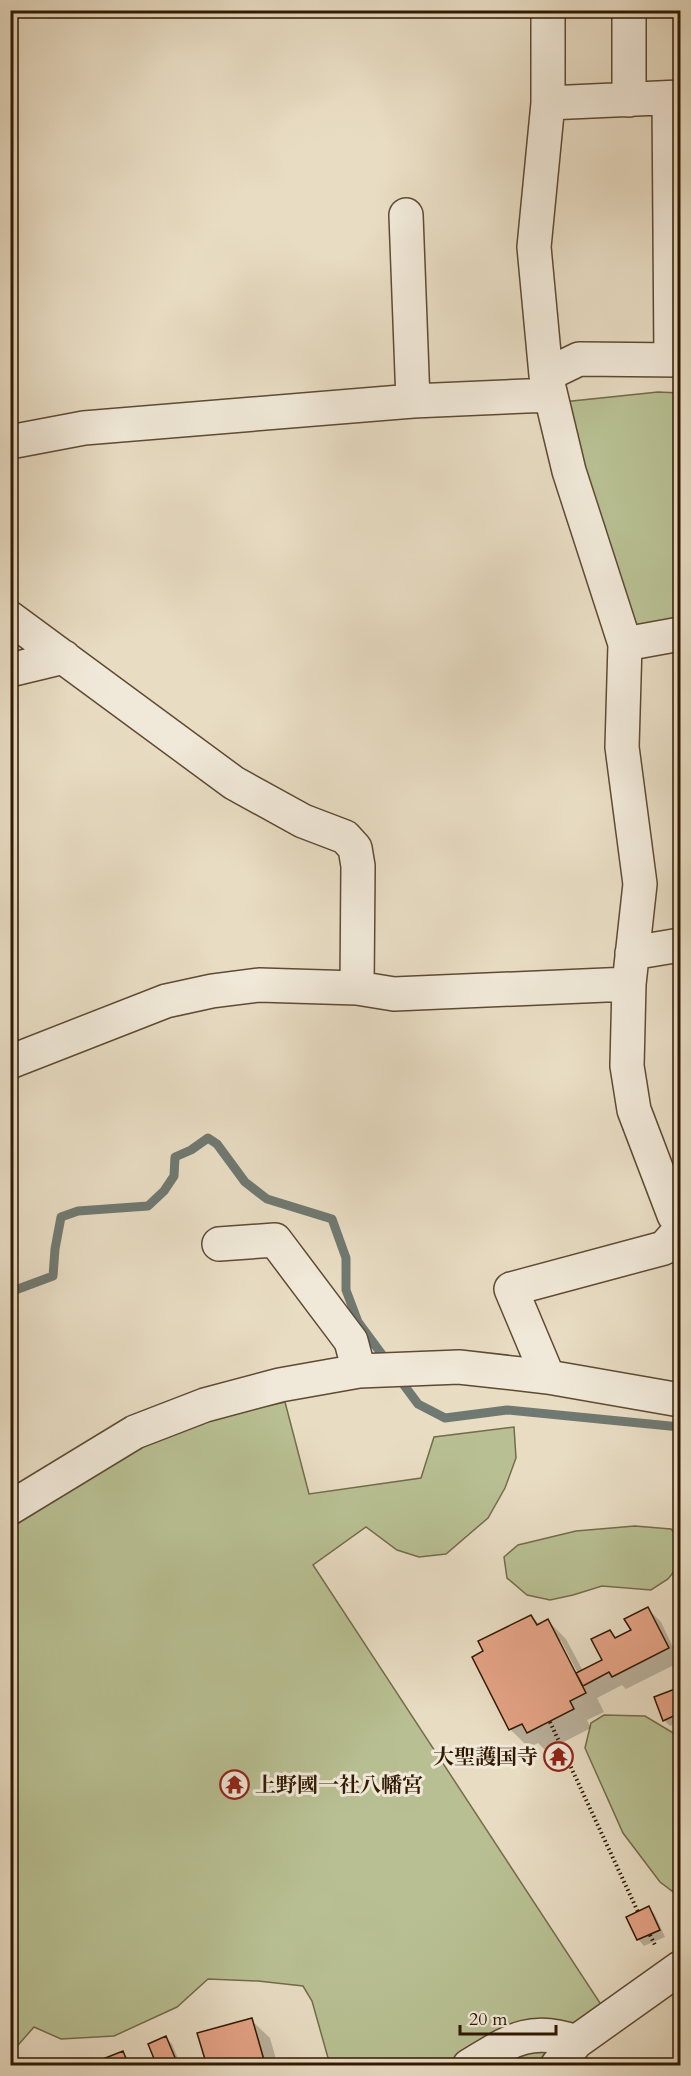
<svg xmlns="http://www.w3.org/2000/svg" width="691" height="2076" font-family="Cardo,'Noto Serif JP',serif">
<rect width="100%" height="100%" fill="#e8dcc3"/>
<filter id="stains"><feTurbulence type="fractalNoise" baseFrequency=".00333" numOctaves="4"/><feColorMatrix values="0 0 0 0 .2 0 0 0 0 .09 0 0 0 0 .02 0 0 0 .5 -.17"/></filter>
<radialGradient id="worn" r=".72"><stop offset=".6" stop-color="#630" stop-opacity="0"/><stop offset="1" stop-color="#630" stop-opacity=".3"/></radialGradient>
<!-- green -->
<path fill="#b8c093" stroke="#746c4a" stroke-width="1.5" d="M 658,392 L 680,393 L 680,625 L 631,629 L 563,402 Z
M 285,1402 L 309,1494 L 421,1478 L 434,1437 L 514,1427 L 516,1458 L 505,1488 L 488,1518 L 446,1554 L 419,1557 L 397,1550 L 366,1527 L 313,1565 L 602,2006 L 547,2050 L 538,2065 L 422,2066 L 414,2060 L 406,2065 L 330,2065 L 312,2001 L 303,1986 L 258,1981 L 208,1979 L 177,2007 L 114,2036 L 61,2039 L 34,2027 L 11,2053 L 11,1528 L 71,1488 L 141,1446 L 214,1418 Z
M 635,1526 L 671,1529 L 680,1539 L 680,1564 L 668,1579 L 651,1590 L 602,1586 L 573,1595 L 550,1600 L 527,1595 L 507,1578 L 504,1557 L 518,1545 L 576,1531 Z
M 604,1715 L 645,1716 L 680,1737 L 680,1897 L 660,1882 L 623,1833 L 585,1748 L 591,1723 Z"/>
<!-- shadow -->
<path fill="#0003" fill-rule="evenodd" d="M 648,1609 L 661,1622 L 680,1662 L 626,1689 L 622,1685 L 597,1698 L 604,1712 L 587,1720 L 591,1728 L 546,1751 L 538,1743 L 529,1748 L 510,1729 L 531,1616 L 540,1625 L 548,1621 L 566,1639 L 583,1671 L 604,1661 L 609,1631 L 617,1639 L 633,1631 ZM 558,1641 L 561,1641 L 581,1679 L 578,1680 Z
M 675,1691 L 680,1696 L 680,1722 L 670,1726 L 664,1720 Z
M 649,1908 L 655,1915 L 665,1937 L 644,1946 L 638,1939 Z
M 251,2020 L 270,2038 L 278,2066 L 208,2066 Z
M 166,2038 L 172,2044 L 181,2066 L 159,2066 L 150,2045 Z
M 122,2052 L 129,2059 L 131,2066 L 89,2066 Z
M 74,2060 L 80,2066 L 58,2066 Z"/>
<g fill="none" stroke-linecap="round" stroke-linejoin="round">
<!-- stream -->
<path stroke="#707971" stroke-width="9" d="M 10,1292 L 53,1276 L 55,1249 L 61,1217 L 78,1211 L 148,1206 L 164,1191 L 174,1176 L 175,1157 L 191,1150 L 208,1138 L 217,1144 L 245,1182 L 267,1199 L 332,1219 L 346,1258 L 346,1290 L 358,1322 L 389,1364
M 398,1377 L 418,1404 L 445,1418 L 507,1410 L 680,1427"/>
</g>
<!-- building -->
<path fill="#e4a386" stroke="#311901" stroke-width="1.5" d="M 648,1607 L 669,1648 L 612,1677 L 609,1672 L 583,1686 L 576,1673 L 602,1660 L 591,1639 L 610,1630 L 615,1638 L 631,1630 L 624,1619 Z
M 531,1615 L 537,1625 L 548,1619 L 586,1693 L 570,1701 L 574,1709 L 527,1733 L 522,1724 L 509,1730 L 472,1657 L 483,1651 L 478,1641 Z
M 675,1689 L 680,1702 L 680,1713 L 663,1721 L 654,1697 Z
M 649,1906 L 660,1930 L 637,1940 L 626,1917 Z
M 252,2018 L 264,2060 L 257,2061 L 259,2066 L 207,2066 L 197,2033 Z
M 166,2036 L 176,2060 L 157,2066 L 148,2044 Z
M 123,2051 L 129,2066 L 85,2066 Z"/>
<g fill="none" stroke-linecap="round" stroke-linejoin="round">
<defs>
<path id="minor" d="M 548,10 L 548,103 L 534,247 L 546,375 L 569,471 L 625,644 L 622,747 L 640,884 L 629,984 L 627,1066 L 634,1110 L 674,1215 L 680,1218
M 629,10 L 629,100
M 669,98 L 671,360
M 548,103 L 680,97
M 406,215 L 413,401
M 546,375 L 579,359 L 680,360
M 10,442 L 84,428 L 413,401 L 550,395
M 10,618 L 234,783 L 303,821 L 345,837 L 355,848 L 358,866 L 357,988
M 625,644 L 680,634
M 10,670 L 64,657
M 632,953 L 680,945
M 10,1062 L 166,1001 L 212,991 L 259,985 L 357,988 L 394,994 L 629,984
M 219,1244 L 275,1240 L 351,1341 L 359,1371
M 548,1377 L 511,1289 L 664,1248 L 680,1230
M 10,1508 L 135,1432 L 205,1405 L 280,1385 L 359,1371 L 459,1367 L 548,1377 L 680,1400
M 469,2066 C 509,2042 529,2025 576,2042
M 557,2066 L 576,2042 L 680,1968"/>
</defs>
<!-- minor casing -->
<use href="#minor" stroke="#5f4a32" stroke-width="36"/>
<!-- path -->
<path stroke="#311901" stroke-width="4" stroke-dasharray="1.5 3" stroke-linecap="butt" d="M 550,1722 L 638,1912
M 650,1935 L 655,1945"/>
<!-- minor -->
<use href="#minor" stroke="#f0e8d8" stroke-width="33"/>
</g>
<!-- icons -->
<defs>
<symbol id="temple-ring" viewBox="-11 -11 22 22"><circle r="9.5" fill="#f0e8d8" stroke="#8f2418" stroke-width="1.5"/><path d="M0-6L5-2H3V0L6.5 2.5H4V6H1.5V3h-3V6H-4V2.5H-6.5L-3 0V-2H-5Z" fill="#8f2418"/></symbol>
</defs>
<g fill-rule="evenodd">
<use href="#temple-ring" x="542" y="1740" width="33" height="33"/>
<use href="#temple-ring" x="218" y="1768" width="33" height="33"/>
</g>
<g text-anchor="middle" stroke-width="6" stroke-linejoin="round" paint-order="stroke">
<!-- poi labels -->
<g font-size="21" font-weight="bold" fill="#311901" stroke="#f0e8d8" text-anchor="end">
<text x="538" y="1764">大聖護国寺</text>
<text x="255" y="1792" text-anchor="start">上野國一社八幡宮</text>
</g>
</g>
<!-- margin -->
<rect width="691" height="2076" fill="none" stroke="#e8dcc3" stroke-width="36"/>
<rect x="12" y="12" width="667" height="2052" fill="none" stroke="#311901" stroke-width="3"/>
<rect x="18" y="18" width="655" height="2040" fill="none" stroke="#311901" stroke-width="1.5"/>
<!-- scale -->
<path d="M460 2025v9h96v-9" fill="none" stroke="#311901" stroke-width="3"/>
<text x="469" y="2025" font-size="18" fill="#311901" stroke="#f0e8d8" stroke-width="4.5" paint-order="stroke">20 m</text>
<rect width="100%" height="100%" filter="url(#stains)"/>
<rect width="100%" height="100%" fill="url(#worn)"/>
</svg>
